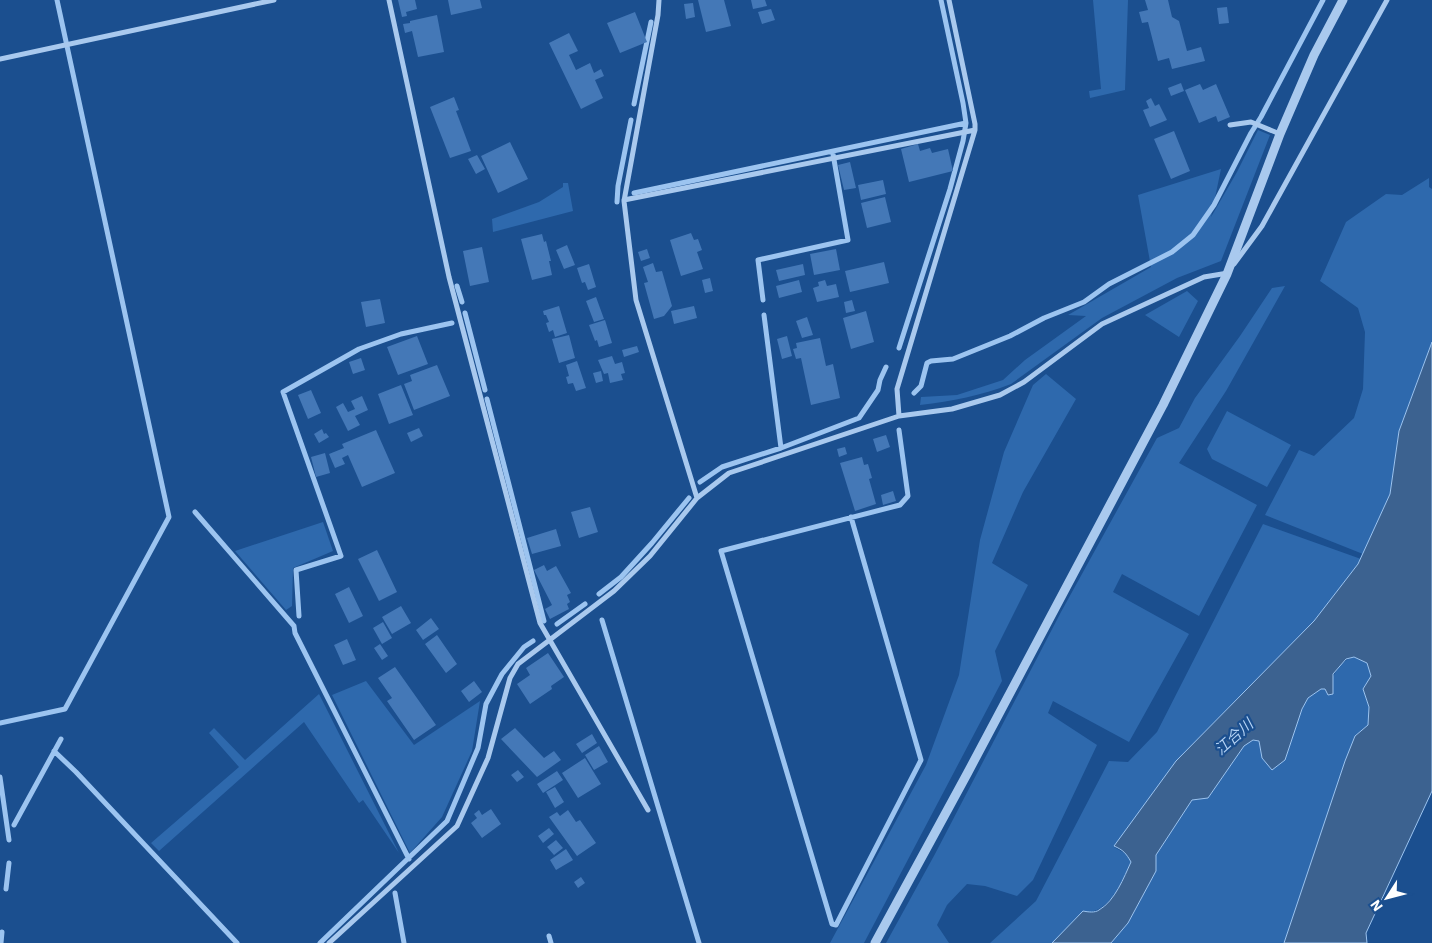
<svg xmlns="http://www.w3.org/2000/svg" width="1432" height="943" font-family="'IBM Plex Sans','Noto Sans JP',sans-serif">
<rect width="100%" height="100%" fill="#1b4f8f"/>
<!-- green -->
<path fill="#2e69ad" d="M 1093,0 L 1128,0 L 1125,90 L 1090,98 L 1089,91 L 1101,89 Z
M 1258,130 L 1270,135 L 1221,261 L 1177,278 L 1102,318 L 1011,384 C 980,396 953,401 920,405 L 921,397 L 957,395 L 1003,380 L 1025,360 L 1086,316 L 1068,315 L 1151,267 L 1138,195 L 1221,169 L 1211,217 L 1237,172 Z
M 1429,178 L 1429,187 L 1432,189 L 1432,342 L 1399,431 L 1390,494 L 1363,554 L 1265,515 L 1299,450 L 1314,456 L 1354,418 L 1363,389 L 1365,332 L 1358,308 L 1320,281 L 1346,222 L 1386,194 L 1402,195 Z
M 563,183 L 568,183 L 573,211 L 493,232 L 492,219 L 539,202 L 563,187 Z
M 1285,286 L 1226,391 L 1179,463 L 1257,505 L 1199,616 L 1122,574 L 1113,592 L 1189,634 L 1129,742 L 1053,701 L 1048,713 L 1097,745 L 1033,880 L 1017,896 L 985,886 L 967,884 L 947,905 L 937,925 L 949,943 L 886,943 L 935,854 L 1061,612 L 1157,438 L 1179,428 L 1195,398 L 1240,336 L 1272,288 Z
M 1187,291 L 1198,301 L 1179,337 L 1145,315 Z
M 1046,374 L 1076,399 L 1023,492 L 992,563 L 1028,585 L 995,651 L 1002,681 L 864,943 L 830,943 L 926,765 L 959,675 L 980,540 L 1004,452 L 1033,385 Z
M 1227,411 L 1291,445 L 1267,487 L 1212,459 L 1207,449 Z
M 323,522 L 333,551 L 293,568 L 292,606 L 286,610 L 235,551 Z
M 1263,524 L 1361,559 L 1358,564 L 1314,621 L 1176,761 L 1114,847 L 1126,854 L 1131,862 C 1122,880 1113,907 1091,912 L 1052,943 L 990,943 L 1036,901 L 1109,761 L 1128,762 L 1157,732 Z
M 1354,657 L 1367,663 L 1371,676 L 1363,689 L 1369,707 L 1368,725 L 1355,736 L 1284,943 L 1111,943 L 1128,923 L 1156,871 L 1156,855 L 1192,800 L 1208,798 L 1244,746 L 1253,740 L 1259,741 L 1262,758 L 1302,709 L 1308,698 L 1321,689 L 1325,689 L 1327,692 C 1332,678 1338,661 1354,657 Z
M 366,681 L 414,745 L 480,701 L 472,751 L 442,817 L 410,853 L 332,695 Z
M 319,694 L 399,853 L 363,800 L 359,803 L 304,722 L 159,851 L 151,843 L 239,767 L 209,733 L 214,728 L 245,760 Z"/>
<!-- water -->
<path fill="#3c6290" stroke="#9cc4f0" d="M 1432,342 L 1432,791 L 1366,933 L 1367,943 L 1284,943 L 1345,761 L 1355,736 L 1368,725 L 1369,707 L 1363,689 L 1371,676 L 1367,663 L 1354,657 L 1346,659 L 1333,674 L 1333,694 L 1328,695 L 1325,689 L 1321,689 L 1308,698 L 1302,709 L 1285,760 L 1272,770 L 1262,758 L 1259,741 L 1253,740 L 1244,746 L 1208,798 L 1192,800 L 1156,855 L 1156,871 L 1128,923 L 1111,943 L 1052,943 L 1083,911 C 1088,912 1095,913 1099,910 C 1115,901 1124,877 1131,862 C 1126,853 1123,850 1114,846 L 1176,761 L 1314,621 L 1358,564 L 1390,494 L 1399,431 Z"/>
<g fill="none" stroke-linecap="round" stroke-linejoin="round">
<!-- stream -->
<path stroke="#9cc4f0" stroke-width="5" d="M 634,104 L 651,22
M 634,193 L 966,123 L 963,103 L 941,0
M 617,202 L 618,186 L 631,120
M 457,286 L 462,302
M 763,300 L 758,260 L 848,240 L 833,154
M 465,313 L 485,390
M 764,315 L 781,448
M 899,348 L 950,189 L 963,141 L 966,123
M 914,393 L 921,386 L 927,363 L 931,361 L 953,359 L 1010,336 L 1044,318 L 1084,302 L 1109,284 L 1172,252 L 1193,235 L 1214,205 L 1251,133 L 1261,117 L 1323,0
M 487,399 L 544,621
M 700,482 L 722,467 L 781,448 L 859,418 L 878,390 L 880,380 L 886,367
M 195,512 L 294,626 L 295,633 L 409,859
M 851,517 L 921,760 L 836,925 L 832,924 L 721,551 L 900,505 L 908,496 L 899,430
M 599,594 L 621,577 L 652,543 L 689,498
M 299,616 L 296,570 L 341,556 L 283,392 L 359,349 L 401,334 L 452,323
M 602,620 L 699,943
M 557,624 L 585,604
M 0,723 L 65,709 L 169,517 L 57,0
M 54,751 L 76,772 L 237,943
M 0,777 L 9,840
M 14,825 L 61,739
M 6,889 L 9,863
M 395,893 L 404,943
M 549,936 L 551,943
M 1,943 L 2,932
M 320,943 L 447,821 L 478,748 L 486,704 L 502,674 L 524,647 L 533,641"/>
</g>
<!-- building -->
<path fill="#4478b7" d="M 398,0 L 415,0 L 417,9 L 406,12 L 407,16 L 402,17 Z
M 448,0 L 480,0 L 482,8 L 451,15 Z
M 698,0 L 724,0 L 731,26 L 706,32 Z
M 751,0 L 765,0 L 767,6 L 753,9 Z
M 1145,0 L 1168,0 L 1172,17 L 1179,21 L 1187,51 L 1201,47 L 1205,61 L 1172,69 L 1169,58 L 1158,61 L 1148,22 L 1142,23 L 1139,12 L 1148,10 Z
M 693,3 L 695,17 L 686,19 L 684,4 Z
M 1227,7 L 1229,23 L 1219,24 L 1217,8 Z
M 771,9 L 775,20 L 762,24 L 758,12 Z
M 635,12 L 647,42 L 620,53 L 607,23 Z
M 437,15 L 444,52 L 418,57 L 412,31 L 405,33 L 403,24 L 410,23 L 410,21 Z
M 569,33 L 578,51 L 569,55 L 576,70 L 590,63 L 594,73 L 601,69 L 604,76 L 595,80 L 603,98 L 581,109 L 549,43 Z
M 1181,83 L 1184,91 L 1171,96 L 1168,88 Z
M 1200,84 L 1203,90 L 1216,84 L 1230,117 L 1218,122 L 1216,116 L 1199,123 L 1185,90 Z
M 454,97 L 459,110 L 456,111 L 471,151 L 450,158 L 430,107 Z
M 1151,98 L 1155,106 L 1159,104 L 1167,120 L 1150,127 L 1143,110 L 1149,108 L 1146,101 Z
M 1174,131 L 1190,171 L 1171,179 L 1154,139 Z
M 510,142 L 528,179 L 498,193 L 481,156 Z
M 918,144 L 920,151 L 930,148 L 932,153 L 948,149 L 953,171 L 909,182 L 901,149 Z
M 477,155 L 485,169 L 476,174 L 468,159 Z
M 850,162 L 856,188 L 844,190 L 838,165 Z
M 883,180 L 886,194 L 861,200 L 858,185 Z
M 885,197 L 891,222 L 867,228 L 861,203 Z
M 691,233 L 694,240 L 698,239 L 702,250 L 697,252 L 703,269 L 681,276 L 670,240 Z
M 542,234 L 544,242 L 546,241 L 551,261 L 549,261 L 552,275 L 532,280 L 521,239 Z
M 567,245 L 575,265 L 564,269 L 556,250 Z
M 482,247 L 489,282 L 470,286 L 463,251 Z
M 647,249 L 650,258 L 641,261 L 638,252 Z
M 836,249 L 840,270 L 814,275 L 810,254 Z
M 884,262 L 889,283 L 850,292 L 845,271 Z
M 653,263 L 656,272 L 662,271 L 672,306 L 664,316 L 654,319 L 644,283 L 648,282 L 643,267 Z
M 589,264 L 596,287 L 588,290 L 585,282 L 582,283 L 577,268 Z
M 803,264 L 805,275 L 779,281 L 776,270 Z
M 710,278 L 713,291 L 705,293 L 702,280 Z
M 799,280 L 802,292 L 779,298 L 776,286 Z
M 825,280 L 827,286 L 836,284 L 839,297 L 817,302 L 813,288 L 819,286 L 818,282 Z
M 596,297 L 604,319 L 594,322 L 586,301 Z
M 380,299 L 385,323 L 366,327 L 361,302 Z
M 852,300 L 855,311 L 846,313 L 844,302 Z
M 559,306 L 567,333 L 555,337 L 553,330 L 549,332 L 546,323 L 549,322 L 546,315 L 544,315 L 543,311 Z
M 694,306 L 697,318 L 674,324 L 671,311 Z
M 866,311 L 874,342 L 851,349 L 843,318 Z
M 807,317 L 813,335 L 802,338 L 796,321 Z
M 605,320 L 612,343 L 599,347 L 597,340 L 595,341 L 589,325 Z
M 569,335 L 575,358 L 559,363 L 552,339 Z
M 417,336 L 428,364 L 398,375 L 387,347 Z
M 787,336 L 792,356 L 782,359 L 777,339 Z
M 820,338 L 826,366 L 833,364 L 840,398 L 811,405 L 801,358 L 796,359 L 793,349 L 797,348 L 796,343 Z
M 637,346 L 639,352 L 624,357 L 622,350 Z
M 612,356 L 615,364 L 622,362 L 625,373 L 621,374 L 623,380 L 610,383 L 608,373 L 604,374 L 598,360 Z
M 361,358 L 365,370 L 353,374 L 349,362 Z
M 577,361 L 586,388 L 576,391 L 573,383 L 568,384 L 566,377 L 569,376 L 566,365 Z
M 437,365 L 450,396 L 414,410 L 404,384 L 412,381 L 410,375 Z
M 601,371 L 603,381 L 596,383 L 593,373 Z
M 401,385 L 413,415 L 389,424 L 378,394 Z
M 311,390 L 321,413 L 308,419 L 298,395 Z
M 362,396 L 368,410 L 355,416 L 360,425 L 348,431 L 336,407 L 343,403 L 348,412 L 355,409 L 351,401 Z
M 419,428 L 423,436 L 411,442 L 407,433 Z
M 322,429 L 324,434 L 326,433 L 329,437 L 319,443 L 314,434 Z
M 376,430 L 395,473 L 362,487 L 348,455 L 342,458 L 345,464 L 335,468 L 329,454 L 344,448 L 342,444 Z
M 886,435 L 890,447 L 877,452 L 873,439 Z
M 845,447 L 847,454 L 839,457 L 837,449 Z
M 325,453 L 330,473 L 316,477 L 311,457 Z
M 862,457 L 864,465 L 868,464 L 872,478 L 869,479 L 876,504 L 855,511 L 840,463 Z
M 893,491 L 896,501 L 883,505 L 881,495 Z
M 590,507 L 598,532 L 579,538 L 571,512 Z
M 556,529 L 561,546 L 532,554 L 527,538 Z
M 377,550 L 397,592 L 379,601 L 358,559 Z
M 544,565 L 547,571 L 556,566 L 571,593 L 567,595 L 570,602 L 567,604 L 569,609 L 550,619 L 545,609 L 552,605 L 534,570 Z
M 349,587 L 363,616 L 349,623 L 335,594 Z
M 401,606 L 411,623 L 392,634 L 382,617 Z
M 431,618 L 439,629 L 423,640 L 416,630 Z
M 383,622 L 392,638 L 382,644 L 373,628 Z
M 437,635 L 457,664 L 446,673 L 425,644 Z
M 347,639 L 356,660 L 343,665 L 334,645 Z
M 380,644 L 388,656 L 382,660 L 374,648 Z
M 548,653 L 564,677 L 551,686 L 552,689 L 530,704 L 517,684 L 530,675 L 526,668 Z
M 395,667 L 436,725 L 414,740 L 387,701 L 392,698 L 378,678 Z
M 474,681 L 482,692 L 469,702 L 461,691 Z
M 515,728 L 544,758 L 554,751 L 561,760 L 537,777 L 501,739 Z
M 592,734 L 597,743 L 582,753 L 576,744 Z
M 599,746 L 608,762 L 594,770 L 585,755 Z
M 585,758 L 601,784 L 578,798 L 562,773 Z
M 518,770 L 524,777 L 517,782 L 511,775 Z
M 557,771 L 563,780 L 543,793 L 537,784 Z
M 555,787 L 564,802 L 555,808 L 546,792 Z
M 491,809 L 501,824 L 482,838 L 471,823 L 477,818 L 474,814 L 479,810 L 482,815 Z
M 568,810 L 576,822 L 580,820 L 596,843 L 577,856 L 549,817 L 557,812 L 560,816 Z
M 549,828 L 554,834 L 543,843 L 538,836 Z
M 556,840 L 563,848 L 554,855 L 547,847 Z
M 566,849 L 573,860 L 556,870 L 550,860 Z
M 581,877 L 585,883 L 578,888 L 574,882 Z"/>
<g fill="none" stroke-linecap="round" stroke-linejoin="round">
<!-- minor -->
<path stroke="#a9c9ee" stroke-width="5" d="M 389,0 L 449,277 L 540,623 L 648,810
M 659,0 L 658,15 L 624,201 L 636,300 L 697,498
M 0,59 L 274,0
M 1230,125 L 1251,122 L 1280,134
M 624,200 L 975,130
M 1234,264 L 1262,226 L 1387,0
M 899,416 L 897,389 L 975,130 L 975,124 L 949,0
M 329,943 L 457,826 L 488,758 L 510,678 L 518,664 L 614,591 L 650,556 L 697,498 L 729,473 L 899,416 L 952,409 L 1000,395 L 1024,382 L 1102,324 L 1204,277 L 1228,273"/>
<!-- tertiary -->
<path stroke="#a9c9ee" stroke-width="9" d="M 875,943 L 967,774 L 1163,405 L 1227,274 L 1280,134 L 1314,55 L 1343,0"/>
</g>
<g text-anchor="middle" stroke-width="4.5" stroke-linejoin="round" paint-order="stroke">
<!-- water labels -->
<g font-size="15" font-style="italic" fill="#b5d3f5" stroke="#1b4f8f">
<text transform="translate(1234 737) rotate(-42)" y="5">江合川</text>
</g>
</g>
<!-- north arrow -->
<g transform="translate(1387 898) rotate(234)" stroke="#1b4f8f" stroke-width="4" paint-order="stroke">
<path d="M0-4L9 19L0 12L-9 19Z" fill="#ffffff"/>
<text y="-8" font-size="14" font-weight="bold" text-anchor="middle" fill="#ffffff">N</text>
</g>
</svg>
